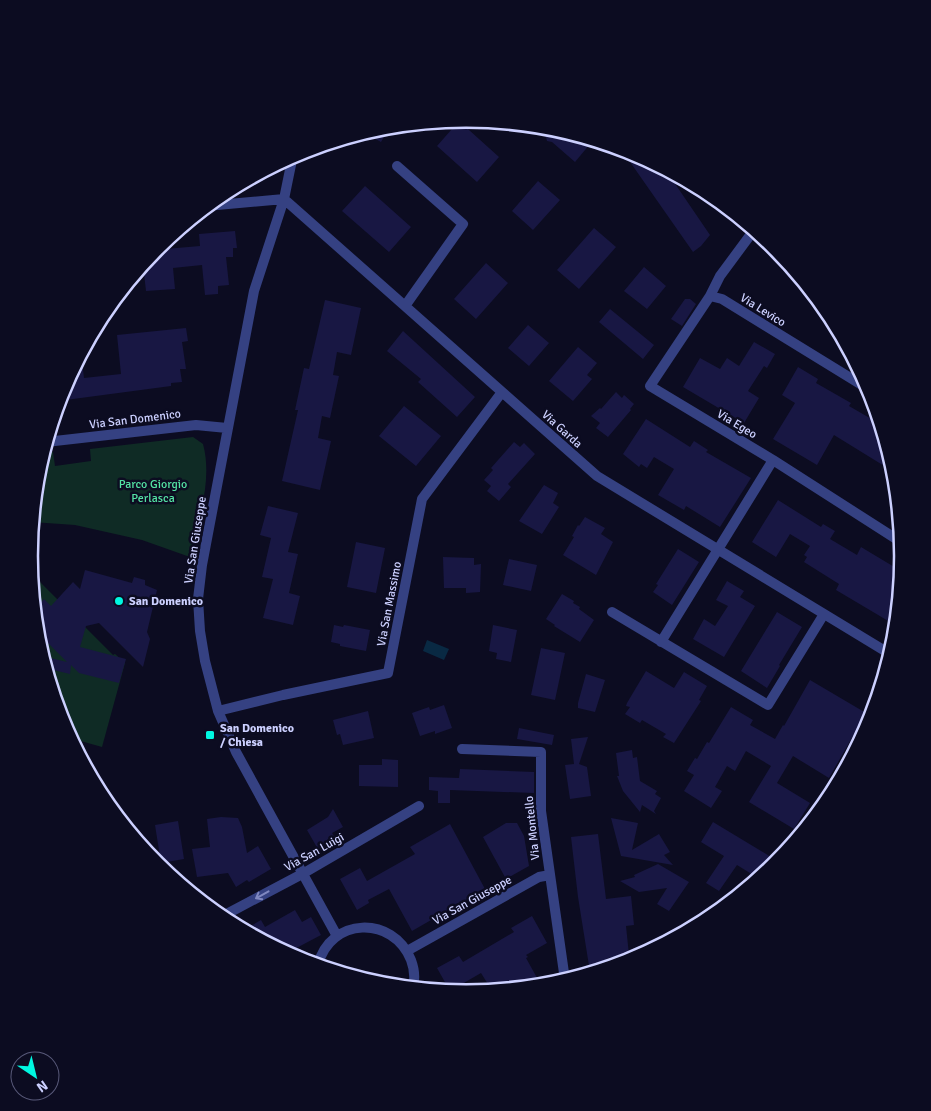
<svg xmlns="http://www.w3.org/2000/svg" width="931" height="1111" font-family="Signika,sans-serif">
<rect width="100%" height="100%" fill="#0c0c21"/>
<!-- green -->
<path fill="#0f2b25" d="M 193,437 L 203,444 C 213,480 198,521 190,557 L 142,540 L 75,525 L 32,522 L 37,470 L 42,453 L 53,452 L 55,466 L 91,461 L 90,449 Z
M 30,572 L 113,655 L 115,654 L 125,663 L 102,747 L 70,738 L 62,722 L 37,640 Z"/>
<!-- water -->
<path fill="#092943" d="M 427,640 L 449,649 L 444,660 L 423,651 Z"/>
<!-- building -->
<path fill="#181743" d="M 459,121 L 499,157 L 477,182 L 437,146 Z
M 532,125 L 551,127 L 582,137 L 590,144 L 575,162 L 552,142 L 547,141 L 546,137 Z
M 390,126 L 381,142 L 363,132 L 381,127 Z
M 621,149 L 633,152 L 665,169 L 710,235 L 701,246 L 693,252 Z
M 538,181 L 560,200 L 533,230 L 512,211 Z
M 365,186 L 411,227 L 389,252 L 342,211 Z
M 594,228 L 616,247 L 579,289 L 557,270 Z
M 235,231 L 237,248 L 233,248 L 233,257 L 226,257 L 229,285 L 218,286 L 218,294 L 205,295 L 202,265 L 173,268 L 175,289 L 146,291 L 143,264 L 154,250 L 200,246 L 199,234 Z
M 486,263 L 508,283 L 476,319 L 454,299 Z
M 644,267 L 666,286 L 647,309 L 624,291 Z
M 685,299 L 690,299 L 696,304 L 682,326 L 671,319 Z
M 325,300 L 361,308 L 351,355 L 337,352 L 333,375 L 339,376 L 330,418 L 322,416 L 318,438 L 331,441 L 320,490 L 282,481 L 298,410 L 295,410 L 304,368 L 309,369 Z
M 610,309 L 654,345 L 643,359 L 599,322 Z
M 528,325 L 549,343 L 529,366 L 508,348 Z
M 186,328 L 188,341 L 182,342 L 186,369 L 180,369 L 182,382 L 171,383 L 171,386 L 58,401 L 62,388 L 81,353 L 84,378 L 121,374 L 117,335 Z
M 403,331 L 475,397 L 457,417 L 418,382 L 421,379 L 387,351 Z
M 754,342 L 775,354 L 767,368 L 764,366 L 748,391 L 759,398 L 744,423 L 683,387 L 700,358 L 720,369 L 727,358 L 739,366 Z
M 578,347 L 597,363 L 587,375 L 592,379 L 573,401 L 549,381 Z
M 798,367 L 818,379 L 816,383 L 851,403 L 849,406 L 880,424 L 894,472 L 834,435 L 817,465 L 773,439 L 795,403 L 782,395 Z
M 616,392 L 622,398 L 624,395 L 634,404 L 630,409 L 631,410 L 608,437 L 596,428 L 600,423 L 591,416 L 600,408 L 601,409 Z
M 404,406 L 441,436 L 416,466 L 379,436 Z
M 646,419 L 690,447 L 694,441 L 708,450 L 706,452 L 751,478 L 720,527 L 686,506 L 684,510 L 658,495 L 674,469 L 654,457 L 647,468 L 641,464 L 639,467 L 623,454 Z
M 514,442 L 520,447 L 524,443 L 535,454 L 508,484 L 511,487 L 499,501 L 487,491 L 491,486 L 484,480 L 493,470 L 491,468 Z
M 544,485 L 558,493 L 553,503 L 559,507 L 542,534 L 519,521 Z
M 778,500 L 821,527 L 823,524 L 835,531 L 830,539 L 857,555 L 861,547 L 901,571 L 895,625 L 836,590 L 839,584 L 804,562 L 807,557 L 804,555 L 810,546 L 790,534 L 776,557 L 752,542 Z
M 268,506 L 298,513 L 288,552 L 298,554 L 289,593 L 300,596 L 293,625 L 263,618 L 273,579 L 262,577 L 271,538 L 260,535 Z
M 585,517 L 605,528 L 601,534 L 613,542 L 596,575 L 563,555 L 574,537 L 572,536 L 578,525 L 579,526 Z
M 356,542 L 385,548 L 376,593 L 347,587 Z
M 678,549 L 699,562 L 672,605 L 653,592 L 658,585 L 656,584 Z
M 443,557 L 474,558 L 474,565 L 481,564 L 480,592 L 466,593 L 466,588 L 444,588 Z
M 509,559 L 537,565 L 531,591 L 503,585 Z
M 85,570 L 132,583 L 134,577 L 145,580 L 145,585 L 157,590 L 147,632 L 150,639 L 143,667 L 99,623 L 86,626 L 80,647 L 126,659 L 119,683 L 79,673 L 71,665 L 70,674 L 45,668 L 42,656 L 67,662 L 43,638 L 46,634 L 35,623 L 34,610 L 44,599 L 51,606 L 73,582 L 80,589 Z
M 727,581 L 744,591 L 740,597 L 755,606 L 724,657 L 693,639 L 704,619 L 715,626 L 728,606 L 716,600 Z
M 562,594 L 574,601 L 573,603 L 580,607 L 579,609 L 594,620 L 580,642 L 554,626 L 555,625 L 546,619 Z
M 777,612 L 802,627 L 779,665 L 780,666 L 767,688 L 741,671 Z
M 334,625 L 343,627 L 344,625 L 370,630 L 366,651 L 340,646 L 340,644 L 331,642 Z
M 493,625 L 517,630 L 511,662 L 496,659 L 497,653 L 489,651 Z
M 541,648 L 565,653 L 555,700 L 531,695 Z
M 646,671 L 674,688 L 684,672 L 707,686 L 699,700 L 701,701 L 674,743 L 663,737 L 666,734 L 642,720 L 640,723 L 625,714 L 630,707 L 626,706 L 627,703 Z
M 586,674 L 605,680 L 595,712 L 578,708 L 578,703 Z
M 810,680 L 866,713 L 829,778 L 793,756 L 777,783 L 810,803 L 794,829 L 749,802 L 771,766 L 746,751 L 735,771 L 727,766 L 715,787 L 722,791 L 711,808 L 684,791 L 694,775 L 687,771 L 695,758 L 697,759 L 707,742 L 709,743 L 731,707 L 753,720 L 750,725 L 775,739 L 783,725 L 784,726 Z
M 444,705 L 452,728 L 435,734 L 435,731 L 420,736 L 412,713 L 429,707 L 430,710 Z
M 368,711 L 374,738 L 343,745 L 340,734 L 337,735 L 333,720 Z
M 519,728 L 554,735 L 552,745 L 517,739 Z
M 588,737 L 579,764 L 587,767 L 591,796 L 570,799 L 565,765 L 574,764 L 571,739 Z
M 632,750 L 633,758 L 637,757 L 640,781 L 657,791 L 655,794 L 661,798 L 654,811 L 656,814 L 642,805 L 640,812 L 623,791 L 617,776 L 619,776 L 616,753 Z
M 382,759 L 398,760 L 398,787 L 359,786 L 359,765 L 382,765 Z
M 460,769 L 534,772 L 534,793 L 450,790 L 450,803 L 438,803 L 438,791 L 429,790 L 429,777 L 459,778 Z
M 333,809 L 343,827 L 332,833 L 337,841 L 319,851 L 307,830 L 328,817 Z
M 221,817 L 238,818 L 242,827 L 247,853 L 258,846 L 271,869 L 249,882 L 247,880 L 236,887 L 228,873 L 197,877 L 192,849 L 210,847 L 207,819 Z
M 611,818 L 638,823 L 632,850 L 659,834 L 670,852 L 664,855 L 673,865 L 621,856 Z
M 178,821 L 184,859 L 161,863 L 155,825 Z
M 713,822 L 771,857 L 765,865 L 770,868 L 758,878 L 737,865 L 719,891 L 706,883 L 724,856 L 701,842 Z
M 506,823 L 517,823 L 524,836 L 529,866 L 506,879 L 483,837 Z
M 450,824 L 485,889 L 412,931 L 389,889 L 368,900 L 369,903 L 357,910 L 340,879 L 360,868 L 367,881 L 415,854 L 410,847 Z
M 598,834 L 606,899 L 631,896 L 634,925 L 626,926 L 629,955 L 608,958 L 605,960 L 606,967 L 590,972 L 578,897 L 571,837 Z
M 658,864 L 689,882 L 669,911 L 657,904 L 667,888 L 639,892 L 620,881 L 635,877 L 634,875 Z
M 295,910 L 302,922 L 311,917 L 321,935 L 287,953 L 244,930 L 261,920 L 265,927 Z
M 532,916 L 547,943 L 526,955 L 528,957 L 526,958 L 541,985 L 501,989 L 498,985 L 491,989 L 481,973 L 450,991 L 437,968 L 459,956 L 463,962 L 514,932 L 511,928 Z"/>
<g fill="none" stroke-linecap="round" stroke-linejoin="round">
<!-- street -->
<path stroke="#354182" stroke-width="10" d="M 293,155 L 284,199 L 254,291 L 202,565 L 198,599 L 200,631 L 205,661 L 218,711 L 236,752 L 337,936
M 397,166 L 463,224 L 405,306
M 206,206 L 284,199 L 597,476 L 890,654
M 754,230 L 720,276 L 710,296 L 722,299 L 870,390
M 710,296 L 650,386 L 773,460 L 901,542
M 46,442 L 196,425 L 227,428
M 612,612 L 768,705 L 824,614
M 661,642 L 773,460
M 218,711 L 283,695 L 388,673 L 422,499 L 502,392
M 462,749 L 541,752 L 541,811 L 565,980
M 221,917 L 304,873 L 419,806
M 407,951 L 539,877 L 550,875
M 318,965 C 330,917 393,915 411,960 C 414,968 415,979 413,987"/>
</g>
<!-- one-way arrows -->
<defs><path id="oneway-shaft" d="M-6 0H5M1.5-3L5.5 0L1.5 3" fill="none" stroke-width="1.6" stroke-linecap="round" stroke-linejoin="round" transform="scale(1.25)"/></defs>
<use stroke="#8088c0" href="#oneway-shaft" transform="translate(262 895) rotate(151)"/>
<!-- markers -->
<g fill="#00f7e1" stroke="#0c0c21" stroke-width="2">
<circle cx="119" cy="601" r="5"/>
<rect x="205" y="730" width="10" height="10" rx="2.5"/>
</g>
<g text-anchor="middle" stroke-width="5" stroke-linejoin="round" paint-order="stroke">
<!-- street labels -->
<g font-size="12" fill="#ccd0ff" stroke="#0c0c21">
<text transform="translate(763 310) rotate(32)" y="4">Via Levico</text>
<text transform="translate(135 419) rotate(-7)" y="4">Via San Domenico</text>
<text transform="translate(737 424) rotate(31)" y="4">Via Egeo</text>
<text transform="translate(562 429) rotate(42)" y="4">Via Garda</text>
<text transform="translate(195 540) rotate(-81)" y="4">Via San Giuseppe</text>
<text transform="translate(389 604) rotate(-79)" y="4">Via San Massimo</text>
<text transform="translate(532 828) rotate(-96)" y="4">Via Montello</text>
<text transform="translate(314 852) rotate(-29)" y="4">Via San Luigi</text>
<text transform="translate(472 900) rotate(-29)" y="4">Via San Giuseppe</text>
</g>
<!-- park labels -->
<g font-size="12" fill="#54e3a4" stroke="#0c0c21">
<text x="153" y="488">Parco Giorgio<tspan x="153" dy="14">Perlasca</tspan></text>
</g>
<!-- poi labels -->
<g font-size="12" font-weight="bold" fill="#ccd0ff" stroke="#0c0c21" text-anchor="start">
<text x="129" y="605">San Domenico</text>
<text x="220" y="732">San Domenico<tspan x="220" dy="14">/ Chiesa</tspan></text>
</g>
</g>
<!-- crop -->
<path d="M0 0H931V1111H0ZM38 556a428 428 0 1 1 856 0a428 428 0 1 1-856 0Z" fill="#0c0c21" fill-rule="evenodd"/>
<path fill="none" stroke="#ccd0ff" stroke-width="2.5" d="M38 556a428 428 0 1 1 856 0a428 428 0 1 1-856 0Z"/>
<!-- north arrow -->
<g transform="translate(35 1076) rotate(145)"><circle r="24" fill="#0c0c21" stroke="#595a7a"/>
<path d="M0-4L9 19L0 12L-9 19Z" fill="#00f7e1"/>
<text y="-8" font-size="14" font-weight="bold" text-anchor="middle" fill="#ccd0ff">N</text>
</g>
</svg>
